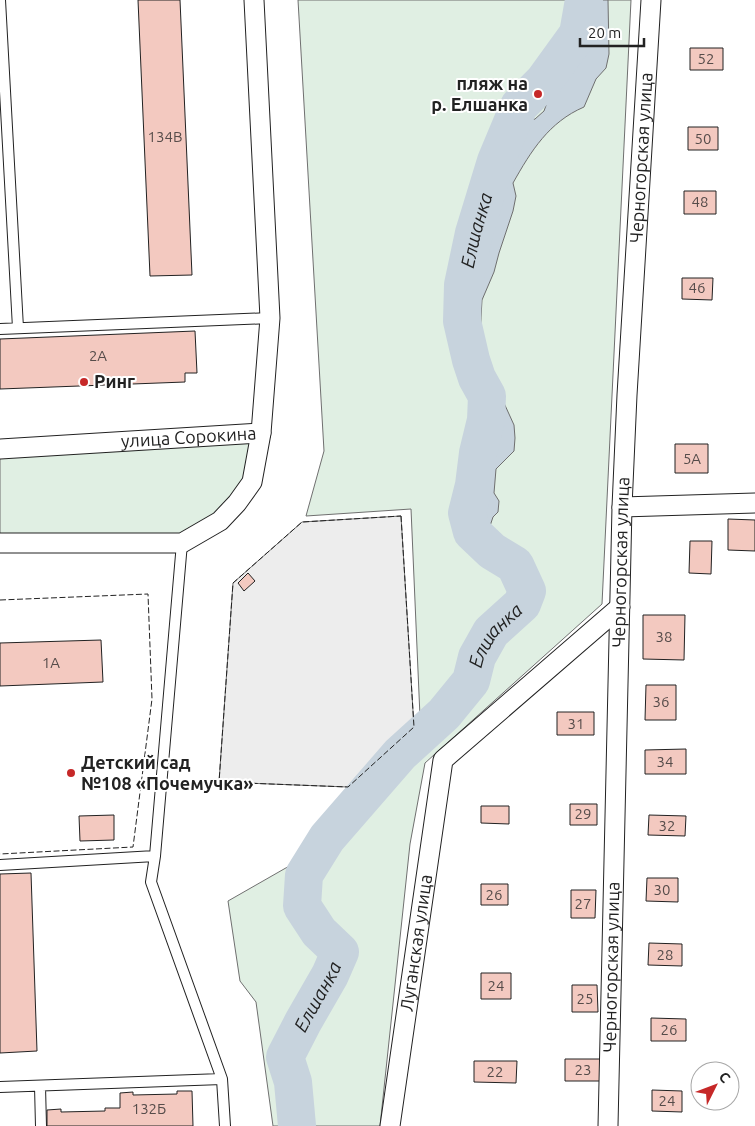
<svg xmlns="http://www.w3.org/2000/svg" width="755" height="1126" font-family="Ubuntu,sans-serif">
<rect width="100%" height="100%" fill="#fff"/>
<!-- green -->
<path fill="#e0efe3" stroke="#6f6f6f" d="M 298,0 L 631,0 L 602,604 L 425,763 L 410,844 L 380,1126 L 273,1126 L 256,1002 L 240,981 L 228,901 L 298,861 L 352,812 L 421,740 L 411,509 L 306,516 L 324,451 Z
M 261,433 L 252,482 L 182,543 L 0,543 L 0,449 Z"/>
<!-- parking -->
<path fill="#ededed" stroke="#6f6f6f" d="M 401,516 L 414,727 L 348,787 L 219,782 L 233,583 L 302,522 Z"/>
<!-- water -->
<path fill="#c7d3dd" stroke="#6f6f6f" d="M 570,0 L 608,0 L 609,54 L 606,68 L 596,79 L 584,107 C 549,122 531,151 513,183 L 516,196 L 513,211 L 499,253 L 494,272 L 482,300 L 481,317 L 480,352 L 486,381 L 494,389 L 504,403 L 514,425 L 515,438 L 514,451 L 496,469 L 494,493 L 499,501 L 498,512 L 493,517 L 490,526 L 482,534 L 475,530 L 474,523 L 467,513 L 471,476 L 471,462 L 478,455 L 483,446 L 482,432 L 482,408 L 470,385 L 465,355 L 465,295 L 468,277 L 474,263 L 475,256 L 471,247 L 472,234 L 475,218 L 474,208 L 475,200 L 481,194 L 497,187 L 495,177 L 497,162 L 504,147 L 510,130 L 520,124 L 535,119 L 544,111 L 548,100 L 556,88 L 562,74 L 571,56 L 585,34 C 580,22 572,13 570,0 Z"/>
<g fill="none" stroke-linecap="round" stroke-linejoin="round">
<!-- river -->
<path stroke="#c7d3dd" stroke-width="38" id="s1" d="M 297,1126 L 293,1082 L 285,1057 L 303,1022 L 330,975 L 340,952 L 319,932 L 302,906 L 304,875 L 327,838 L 400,754 L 444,714 L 471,681 L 477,657 L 491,632 L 522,604 L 527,591 L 515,565 L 492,551 L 472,532 L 467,513 L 474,485 L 478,453 L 486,420 L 487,396 L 477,378 L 471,360 L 462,321 L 463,285 L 474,233 L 496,161 L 519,106 L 544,81 L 578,34 L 584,0"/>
</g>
<!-- building -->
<path fill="#f3c9c0" stroke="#222" d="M 138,0 L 180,0 L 192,275 L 150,276 Z
M 690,48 L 723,48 L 723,70 L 690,70 Z
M 688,127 L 718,127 L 718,150 L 688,150 Z
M 684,191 L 716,191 L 716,214 L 684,214 Z
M 682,278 L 713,278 L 712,300 L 682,299 Z
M 195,331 L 197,373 L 185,373 L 185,382 L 0,389 L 0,339 Z
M 675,444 L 708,444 L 708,473 L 675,473 Z
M 728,519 L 755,520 L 755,551 L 728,550 Z
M 690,541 L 712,541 L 711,574 L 689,573 Z
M 248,573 L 255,581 L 244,591 L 238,583 Z
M 643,615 L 685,615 L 684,660 L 643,659 Z
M 101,640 L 103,682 L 0,686 L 0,643 Z
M 646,685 L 676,685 L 676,720 L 645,720 Z
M 557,712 L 594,712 L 594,735 L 557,735 Z
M 686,749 L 686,774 L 645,774 L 645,750 Z
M 570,804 L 597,804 L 597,825 L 570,825 Z
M 481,806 L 509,806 L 509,824 L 481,823 Z
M 114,815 L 114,840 L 80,841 L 79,816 Z
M 649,815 L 686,816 L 685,836 L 648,835 Z
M 31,873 L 37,1051 L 0,1053 L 0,874 Z
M 647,878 L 678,878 L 678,902 L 646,901 Z
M 481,884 L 508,884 L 508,905 L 481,905 Z
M 571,890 L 596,890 L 595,918 L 571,918 Z
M 649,943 L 682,944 L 682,966 L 648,965 Z
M 481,973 L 511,973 L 511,999 L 481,999 Z
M 572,985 L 597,985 L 598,1012 L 572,1012 Z
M 651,1018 L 686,1019 L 686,1041 L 651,1041 Z
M 565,1059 L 601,1059 L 600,1081 L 565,1081 Z
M 474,1061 L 517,1061 L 516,1083 L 474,1082 Z
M 652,1090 L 682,1091 L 682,1112 L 652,1111 Z
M 177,1091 L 192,1091 L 193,1126 L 47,1126 L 47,1110 L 61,1109 L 61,1112 L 105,1111 L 105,1108 L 120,1108 L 120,1093 L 133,1092 L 133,1095 L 177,1094 Z"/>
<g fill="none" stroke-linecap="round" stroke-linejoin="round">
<defs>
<path id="lane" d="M 0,0 L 18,328
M 0,329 L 270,318
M 182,543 L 155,856 L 151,882 L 222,1079 L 225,1126
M 0,865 L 155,856
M 40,1086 L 41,1126
M 0,1087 L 222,1079"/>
<g id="street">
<path id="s2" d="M 0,449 L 261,433"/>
<path d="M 622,507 L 755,503"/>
<path d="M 0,543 L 182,543 L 220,521 L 237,503 L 252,482 L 261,433 L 270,318 L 254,0"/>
<path id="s3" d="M 390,1126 L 443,760 L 620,607"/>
<path id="s4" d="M 608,1126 L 622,507 L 627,395 L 651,0"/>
</g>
</defs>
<!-- lane casing -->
<use href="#lane" stroke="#222" stroke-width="12"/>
<!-- street casing -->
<use href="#street" stroke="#222" stroke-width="21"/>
<!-- lane -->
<use href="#lane" stroke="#fff" stroke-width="10"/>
<!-- street -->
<use href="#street" stroke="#fff" stroke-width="19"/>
<!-- fence -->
<path stroke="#222" stroke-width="1" stroke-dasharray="6 2.5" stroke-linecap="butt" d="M 401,516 L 414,727 L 348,787 L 219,782 L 233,583 L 302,522 Z
M 0,600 L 148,594 L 152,699 L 133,847 L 0,854"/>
</g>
<!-- markers -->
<g fill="#c62828" stroke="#fff" stroke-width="2">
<circle cx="538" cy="94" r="5"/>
<circle cx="84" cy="382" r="5"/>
<circle cx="71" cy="773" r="5"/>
</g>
<g text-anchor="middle" stroke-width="4" stroke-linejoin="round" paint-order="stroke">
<!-- number labels -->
<g font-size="15" fill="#564c4a">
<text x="706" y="64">52</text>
<text x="165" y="142">134В</text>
<text x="703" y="144">50</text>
<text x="700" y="207">48</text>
<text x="697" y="293">46</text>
<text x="98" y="361">2А</text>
<text x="692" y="464">5А</text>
<text x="664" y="642">38</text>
<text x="51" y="668">1А</text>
<text x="661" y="707">36</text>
<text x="576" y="729">31</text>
<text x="665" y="767">34</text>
<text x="583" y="819">29</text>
<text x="667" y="831">32</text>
<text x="662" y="895">30</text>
<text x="494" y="900">26</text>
<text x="583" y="909">27</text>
<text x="665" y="960">28</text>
<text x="496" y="991">24</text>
<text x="585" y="1004">25</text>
<text x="669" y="1035">26</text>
<text x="583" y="1075">23</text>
<text x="495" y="1077">22</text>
<text x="667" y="1106">24</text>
<text x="149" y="1114">132Б</text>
</g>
<!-- poi labels -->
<g font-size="18" font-weight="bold" fill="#222" stroke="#fff" text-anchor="start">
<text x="528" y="90" text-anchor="end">пляж на<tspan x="528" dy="21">р. Елшанка</tspan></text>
<text x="94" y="388">Ринг</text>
<text x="81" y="769">Детский сад<tspan x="81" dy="21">№108 «Почемучка»</tspan></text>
</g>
<!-- street labels -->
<g font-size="18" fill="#222" stroke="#fff">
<text dy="6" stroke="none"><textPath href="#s4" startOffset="969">Черногорская улица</textPath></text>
<text dy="6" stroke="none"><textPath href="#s2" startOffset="189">улица Сорокина</textPath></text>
<text dy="6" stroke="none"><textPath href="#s4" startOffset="564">Черногорская улица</textPath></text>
<text dy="6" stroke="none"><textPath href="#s3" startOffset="185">Луганская улица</textPath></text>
<text dy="6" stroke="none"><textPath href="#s4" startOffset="159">Черногорская улица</textPath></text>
</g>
<!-- water labels -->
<g font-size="19" font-style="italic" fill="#222" stroke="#fff">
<text dy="7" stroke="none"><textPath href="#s1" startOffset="1040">Елшанка</textPath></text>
<text dy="7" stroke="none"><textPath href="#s1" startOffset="590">Елшанка</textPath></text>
<text dy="7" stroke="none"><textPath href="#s1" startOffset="139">Елшанка</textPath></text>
</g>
</g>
<!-- north arrow -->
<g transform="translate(715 1086) rotate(48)"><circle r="24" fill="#ffffff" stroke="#a7a7a7"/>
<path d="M0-4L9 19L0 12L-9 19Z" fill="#c62828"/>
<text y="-8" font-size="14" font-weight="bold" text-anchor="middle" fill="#222222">С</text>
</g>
<!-- scale -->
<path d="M580 38v8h64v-8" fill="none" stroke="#222222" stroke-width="2.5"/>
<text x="588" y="38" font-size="15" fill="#222222" stroke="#ffffff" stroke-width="4" paint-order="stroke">20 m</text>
</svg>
